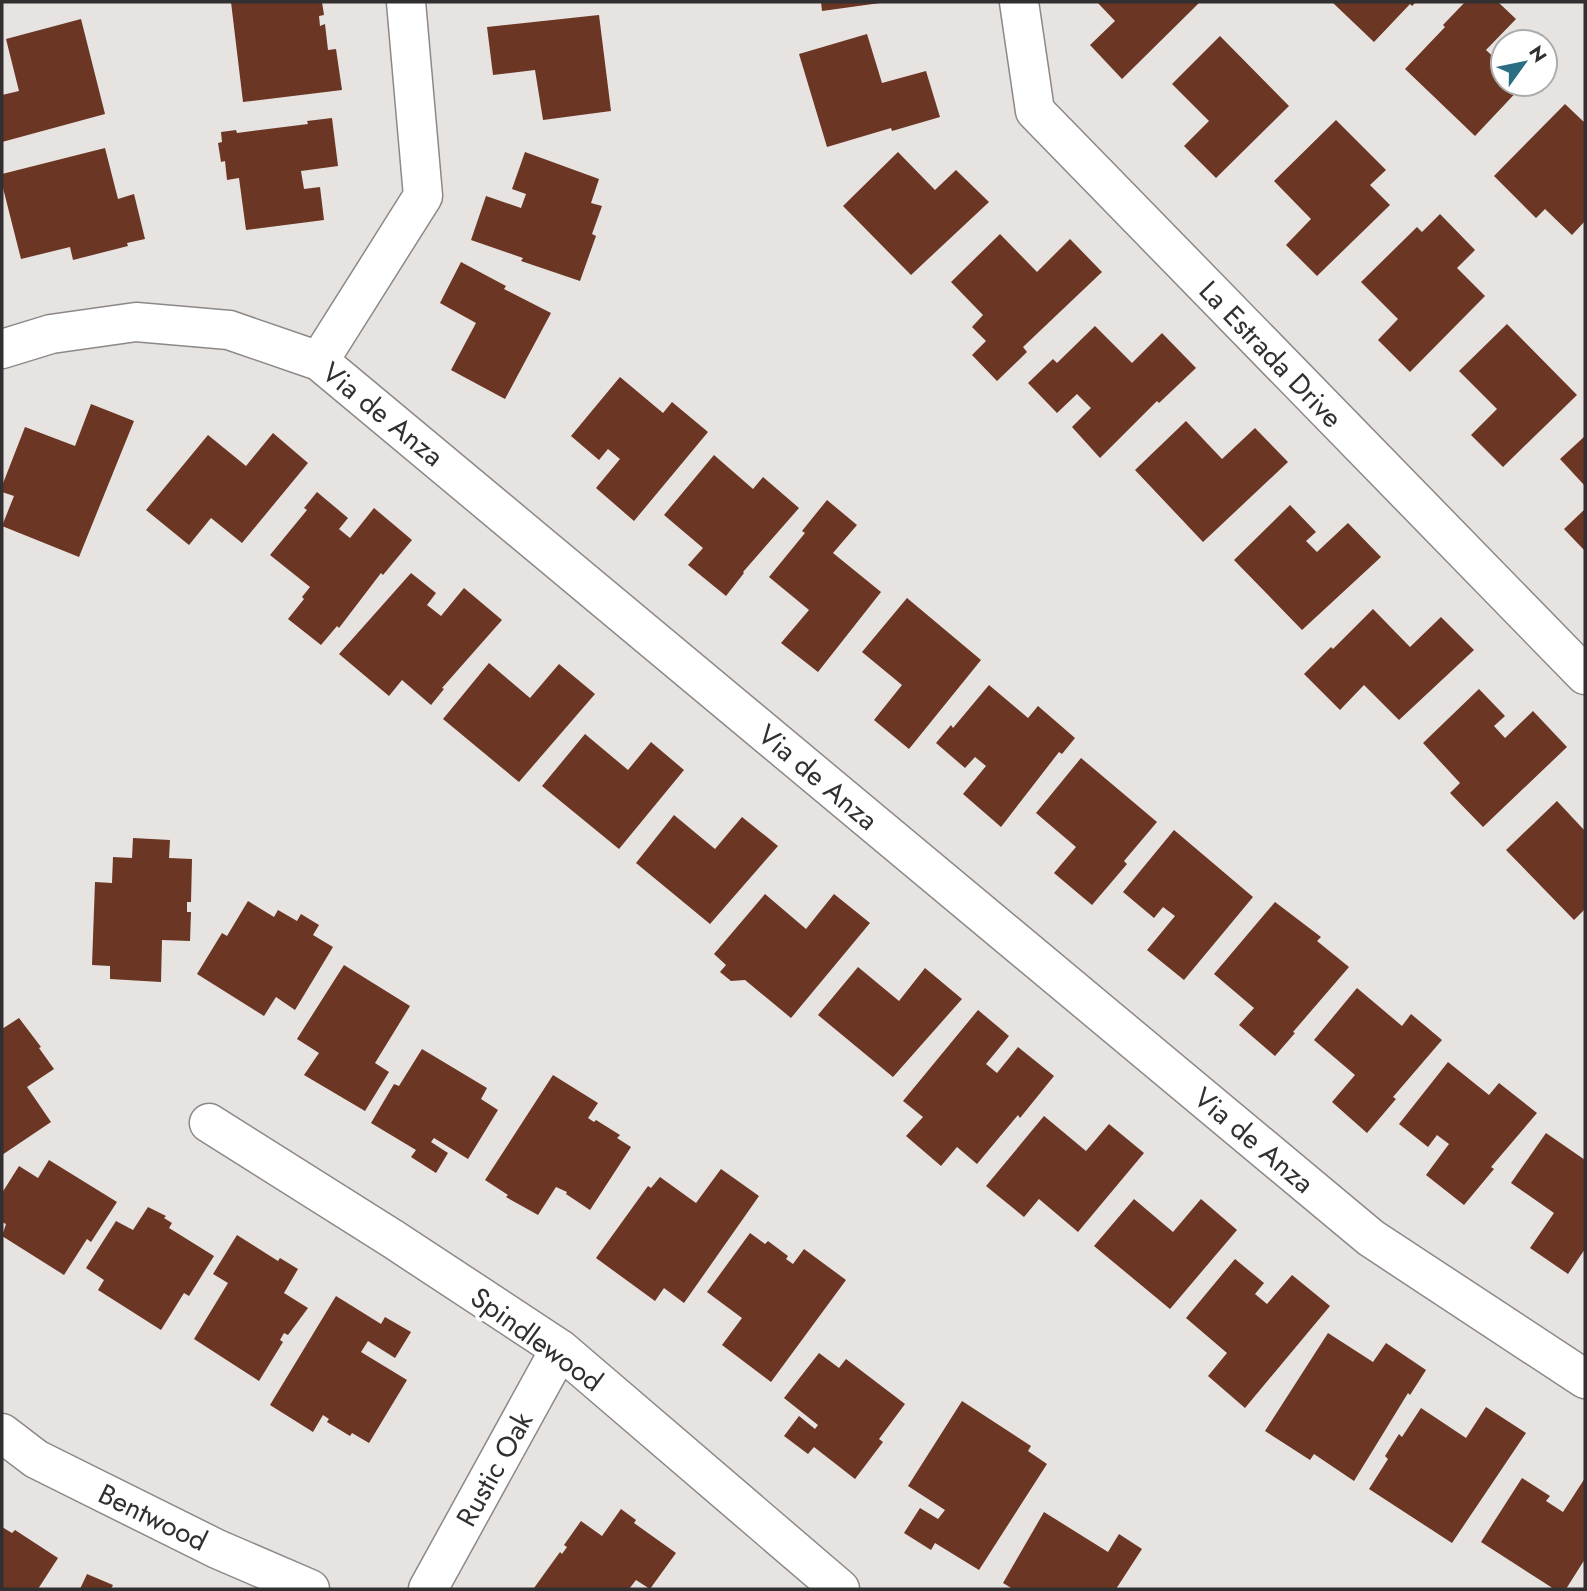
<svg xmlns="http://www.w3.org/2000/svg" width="1587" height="1591" font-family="Jost,sans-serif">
<rect width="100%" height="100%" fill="#e7e3e1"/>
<!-- building -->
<path fill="#6b3624" d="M 231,2 L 322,2 L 324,15 L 319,16 L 320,26 L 325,24 L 328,50 L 336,49 L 342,90 L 243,102 Z
M 821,2 L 880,2 L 880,3 L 822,11 Z
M 1097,2 L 1200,2 L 1122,79 L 1090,45 L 1115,21 Z
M 1332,2 L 1416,2 L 1412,6 L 1410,4 L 1374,42 Z
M 1465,2 L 1498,2 L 1516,19 L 1486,50 L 1503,66 L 1503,84 L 1523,85 L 1475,136 L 1405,69 L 1445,27 L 1443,25 Z
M 599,15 L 611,111 L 543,120 L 535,70 L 493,75 L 487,27 Z
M 81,19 L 105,114 L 2,142 L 2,95 L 19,91 L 6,39 Z
M 867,34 L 882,83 L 926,71 L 940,117 L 892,131 L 891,128 L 827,147 L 799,54 Z
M 1220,36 L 1289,106 L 1216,178 L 1184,146 L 1209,121 L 1172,84 Z
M 1565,104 L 1585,123 L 1585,221 L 1572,235 L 1545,209 L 1536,218 L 1494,176 Z
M 332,118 L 338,166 L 301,171 L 304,189 L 320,187 L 324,220 L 246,230 L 239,178 L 227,180 L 225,161 L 221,162 L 218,143 L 222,142 L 221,132 L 236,130 L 237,133 L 308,124 L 307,121 Z
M 1336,120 L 1386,170 L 1370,185 L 1390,205 L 1317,276 L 1286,245 L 1311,219 L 1274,181 Z
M 105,148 L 118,199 L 134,194 L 145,239 L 127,243 L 128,246 L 73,260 L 70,247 L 21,259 L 2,184 L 2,174 Z
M 525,152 L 599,179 L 591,203 L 602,206 L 592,234 L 596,236 L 580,281 L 521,261 L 523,258 L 471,240 L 486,196 L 521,208 L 526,194 L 512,189 Z
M 898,152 L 935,190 L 956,170 L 989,202 L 911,275 L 843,206 Z
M 1440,214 L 1475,250 L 1457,268 L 1485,296 L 1410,372 L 1378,340 L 1398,319 L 1361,282 L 1417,227 L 1422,232 Z
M 1000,234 L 1037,272 L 1070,239 L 1102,272 L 1023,347 L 1027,352 L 997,381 L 972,355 L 986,341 L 972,327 L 983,315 L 951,282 Z
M 461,262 L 506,286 L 504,289 L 551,313 L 505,399 L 451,370 L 476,323 L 440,303 Z
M 1507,324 L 1577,395 L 1503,467 L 1471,435 L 1497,409 L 1459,371 Z
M 1095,326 L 1132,363 L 1162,333 L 1196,368 L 1159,403 L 1157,401 L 1100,458 L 1072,427 L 1091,408 L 1077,394 L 1057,413 L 1028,383 L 1053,359 L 1057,363 Z
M 620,377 L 663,413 L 672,402 L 708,432 L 634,521 L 596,488 L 620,459 L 608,449 L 599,460 L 571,436 Z
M 91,404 L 134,421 L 79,557 L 2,526 L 14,496 L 2,492 L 2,486 L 25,427 L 75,446 Z
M 1186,421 L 1222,459 L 1255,428 L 1288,462 L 1203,542 L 1135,470 Z
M 273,433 L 308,463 L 242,543 L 211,518 L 189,545 L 146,510 L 208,435 L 246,466 Z
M 1585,436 L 1585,486 L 1560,459 Z
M 714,455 L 753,489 L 763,477 L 799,508 L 743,572 L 744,573 L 726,596 L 688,565 L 703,548 L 664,515 Z
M 317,492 L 348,518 L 339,529 L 350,538 L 374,508 L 412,540 L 383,575 L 381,573 L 339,628 L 337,626 L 321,645 L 288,619 L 304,599 L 302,597 L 310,587 L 270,555 L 307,510 L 304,508 Z
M 827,500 L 857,525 L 833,553 L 881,592 L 818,672 L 781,643 L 809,610 L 769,577 L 805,533 L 802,531 Z
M 1290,505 L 1316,532 L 1306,541 L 1317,552 L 1348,523 L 1381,557 L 1302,630 L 1234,560 Z
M 1585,509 L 1585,551 L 1564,529 Z
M 411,573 L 436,593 L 427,605 L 441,616 L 464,588 L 502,620 L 442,688 L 444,689 L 431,705 L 402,680 L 389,696 L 339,654 Z
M 907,598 L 981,660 L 909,749 L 874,720 L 902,685 L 862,652 Z
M 1373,609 L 1410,647 L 1441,617 L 1474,650 L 1399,720 L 1364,685 L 1340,710 L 1304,674 L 1331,647 L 1333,649 Z
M 489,663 L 530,698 L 559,664 L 595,694 L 519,782 L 443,719 Z
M 989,685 L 1028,718 L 1038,706 L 1075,738 L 1062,754 L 1059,752 L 1001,827 L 963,794 L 986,766 L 975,757 L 965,768 L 936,743 L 951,725 L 953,728 Z
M 1479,689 L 1505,716 L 1494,726 L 1505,738 L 1533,711 L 1567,747 L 1483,827 L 1450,793 L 1460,783 L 1423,743 Z
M 585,734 L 628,770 L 651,742 L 684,770 L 619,849 L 542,786 Z
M 1081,758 L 1157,822 L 1124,861 L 1127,864 L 1092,905 L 1054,873 L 1076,847 L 1036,813 Z
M 1557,801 L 1585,831 L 1585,909 L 1574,920 L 1506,850 Z
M 674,815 L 715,849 L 742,817 L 778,846 L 710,924 L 636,863 Z
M 1174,830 L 1253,897 L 1184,980 L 1147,950 L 1175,916 L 1163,907 L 1154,918 L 1123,892 Z
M 133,838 L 170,840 L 169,858 L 192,859 L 191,902 L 187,902 L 187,912 L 191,912 L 190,941 L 162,940 L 161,982 L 110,979 L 110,966 L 92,965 L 95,882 L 112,883 L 113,857 L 132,858 Z
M 765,894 L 806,929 L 834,894 L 870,923 L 791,1018 L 745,980 L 731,981 L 720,972 L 726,965 L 714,954 Z
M 248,901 L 274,917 L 278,910 L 297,921 L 301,914 L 319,925 L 313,935 L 333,947 L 295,1010 L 276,997 L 264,1016 L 197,974 L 222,933 L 227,936 Z
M 1275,902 L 1321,937 L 1317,941 L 1349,967 L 1293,1032 L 1295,1033 L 1275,1056 L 1239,1025 L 1254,1008 L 1214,974 Z
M 344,965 L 410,1006 L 375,1063 L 389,1072 L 365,1111 L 304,1075 L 319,1053 L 297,1039 Z
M 858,967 L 899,1001 L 925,968 L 962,999 L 893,1077 L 818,1015 Z
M 1357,988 L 1402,1026 L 1411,1014 L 1442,1040 L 1393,1097 L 1396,1099 L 1367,1133 L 1332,1102 L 1355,1075 L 1314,1040 Z
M 978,1010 L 1009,1036 L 986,1064 L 997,1073 L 1018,1047 L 1054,1076 L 1020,1118 L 1018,1115 L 977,1164 L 957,1147 L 941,1166 L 906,1136 L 923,1117 L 903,1101 Z
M 19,1018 L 41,1047 L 39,1048 L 54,1069 L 27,1087 L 51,1122 L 2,1155 L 2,1029 Z
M 422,1049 L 487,1088 L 481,1099 L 498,1110 L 468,1159 L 434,1138 L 431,1142 L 448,1153 L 436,1173 L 411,1157 L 416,1150 L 371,1123 L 394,1084 L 399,1086 Z
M 1448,1062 L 1489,1095 L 1499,1083 L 1537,1113 L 1491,1167 L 1494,1169 L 1464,1205 L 1426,1175 L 1449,1144 L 1437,1135 L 1428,1147 L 1399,1124 Z
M 553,1075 L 598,1103 L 588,1118 L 594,1122 L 596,1120 L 620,1135 L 617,1138 L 631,1147 L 590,1210 L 566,1194 L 567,1192 L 556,1187 L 538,1215 L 506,1197 L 508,1195 L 485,1180 Z
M 1044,1116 L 1086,1151 L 1109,1124 L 1144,1153 L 1078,1232 L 1039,1199 L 1024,1217 L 986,1186 Z
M 1546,1133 L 1585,1160 L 1585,1249 L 1568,1274 L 1530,1248 L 1554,1213 L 1511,1183 Z
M 49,1160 L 117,1202 L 91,1242 L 87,1239 L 64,1275 L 2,1236 L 6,1224 L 2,1222 L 2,1193 L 19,1166 L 38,1178 Z
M 721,1169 L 759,1196 L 684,1303 L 664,1288 L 655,1301 L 596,1258 L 648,1186 L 651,1188 L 660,1177 L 696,1203 Z
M 1134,1199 L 1173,1232 L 1201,1199 L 1237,1230 L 1170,1309 L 1094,1246 Z
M 148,1207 L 166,1216 L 164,1218 L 172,1223 L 169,1228 L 214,1256 L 189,1296 L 184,1293 L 161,1330 L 98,1290 L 104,1280 L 86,1268 L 116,1221 L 133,1230 Z
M 750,1233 L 765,1244 L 768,1241 L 788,1256 L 786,1259 L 793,1264 L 804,1249 L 846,1280 L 771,1382 L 722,1345 L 742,1318 L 707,1292 Z
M 237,1235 L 278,1261 L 280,1258 L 298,1269 L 284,1293 L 308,1308 L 288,1335 L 284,1333 L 280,1340 L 283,1342 L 259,1381 L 194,1339 L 228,1283 L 213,1274 Z
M 1235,1259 L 1264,1283 L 1255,1294 L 1267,1304 L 1292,1275 L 1330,1306 L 1245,1408 L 1208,1376 L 1227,1353 L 1186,1318 Z
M 336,1296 L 381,1324 L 385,1317 L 411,1332 L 395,1358 L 368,1341 L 361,1352 L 407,1380 L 369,1443 L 352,1433 L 350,1436 L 327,1422 L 329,1419 L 323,1415 L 313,1432 L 270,1405 Z
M 1328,1333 L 1373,1362 L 1386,1343 L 1426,1370 L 1410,1395 L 1408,1393 L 1354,1481 L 1314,1454 L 1310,1460 L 1265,1431 Z
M 819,1353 L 839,1368 L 846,1359 L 905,1404 L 879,1439 L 883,1442 L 855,1479 L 814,1447 L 808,1454 L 784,1436 L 799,1416 L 815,1429 L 818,1425 L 784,1398 Z
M 962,1401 L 1031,1446 L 1028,1451 L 1047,1464 L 979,1570 L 935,1543 L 931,1550 L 904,1533 L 920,1508 L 938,1519 L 945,1510 L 908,1486 Z
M 1486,1407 L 1526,1433 L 1452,1543 L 1369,1489 L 1388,1459 L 1385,1456 L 1399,1434 L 1402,1437 L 1421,1408 L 1466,1438 Z
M 1522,1478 L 1550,1496 L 1546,1501 L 1563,1512 L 1585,1478 L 1585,1559 L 1566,1589 L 1554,1589 L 1481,1542 Z
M 621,1509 L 636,1520 L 634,1523 L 676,1553 L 650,1589 L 636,1580 L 629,1589 L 534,1588 L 560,1552 L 562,1554 L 567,1547 L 564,1545 L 581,1521 L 602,1536 Z
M 1044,1512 L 1108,1552 L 1119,1534 L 1142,1549 L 1116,1589 L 1013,1589 L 1003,1583 Z
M 2,1527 L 12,1533 L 15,1530 L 58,1558 L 38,1589 L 2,1589 Z
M 87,1574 L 113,1585 L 111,1589 L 80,1589 Z"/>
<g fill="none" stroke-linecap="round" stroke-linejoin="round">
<defs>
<path id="street" d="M 1019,2 L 1035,111 L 1585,675
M 2,349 L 51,334 L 136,322 L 229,330 L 319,361 L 1371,1238 L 1585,1379
M 319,361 L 423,196 L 406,2
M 209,1123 L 393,1239 L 560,1349 L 840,1589
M 2,1433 L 36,1459 L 217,1549 L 310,1589
M 428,1589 L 560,1349"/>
</defs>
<!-- street casing -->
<use href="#street" stroke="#8c8887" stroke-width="41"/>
<!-- street -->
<use href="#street" stroke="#fff" stroke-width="38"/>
</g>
<g text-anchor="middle" stroke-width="7" stroke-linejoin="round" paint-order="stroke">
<!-- street labels -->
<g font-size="28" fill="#312f2f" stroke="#fff">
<text transform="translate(1271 354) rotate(46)" y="10">La Estrada Drive</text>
<text transform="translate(383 414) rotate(39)" y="10">Via de Anza</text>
<text transform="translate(818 777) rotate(40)" y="10">Via de Anza</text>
<text transform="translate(1254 1140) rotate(40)" y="10">Via de Anza</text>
<text transform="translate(537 1339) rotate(36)" y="10">Spindlewood</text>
<text transform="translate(494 1469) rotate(-61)" y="10">Rustic Oak</text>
<text transform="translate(153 1517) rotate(26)" y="10">Bentwood</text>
</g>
</g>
<!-- border -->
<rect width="1587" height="1591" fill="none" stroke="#312f2f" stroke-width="7"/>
<!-- north arrow -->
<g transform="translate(1524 63) rotate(57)"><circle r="33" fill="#ffffff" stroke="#adacac" stroke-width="2"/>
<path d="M0-5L12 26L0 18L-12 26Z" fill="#2c6e81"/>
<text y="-10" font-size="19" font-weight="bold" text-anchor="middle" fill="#312f2f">N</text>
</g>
</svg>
